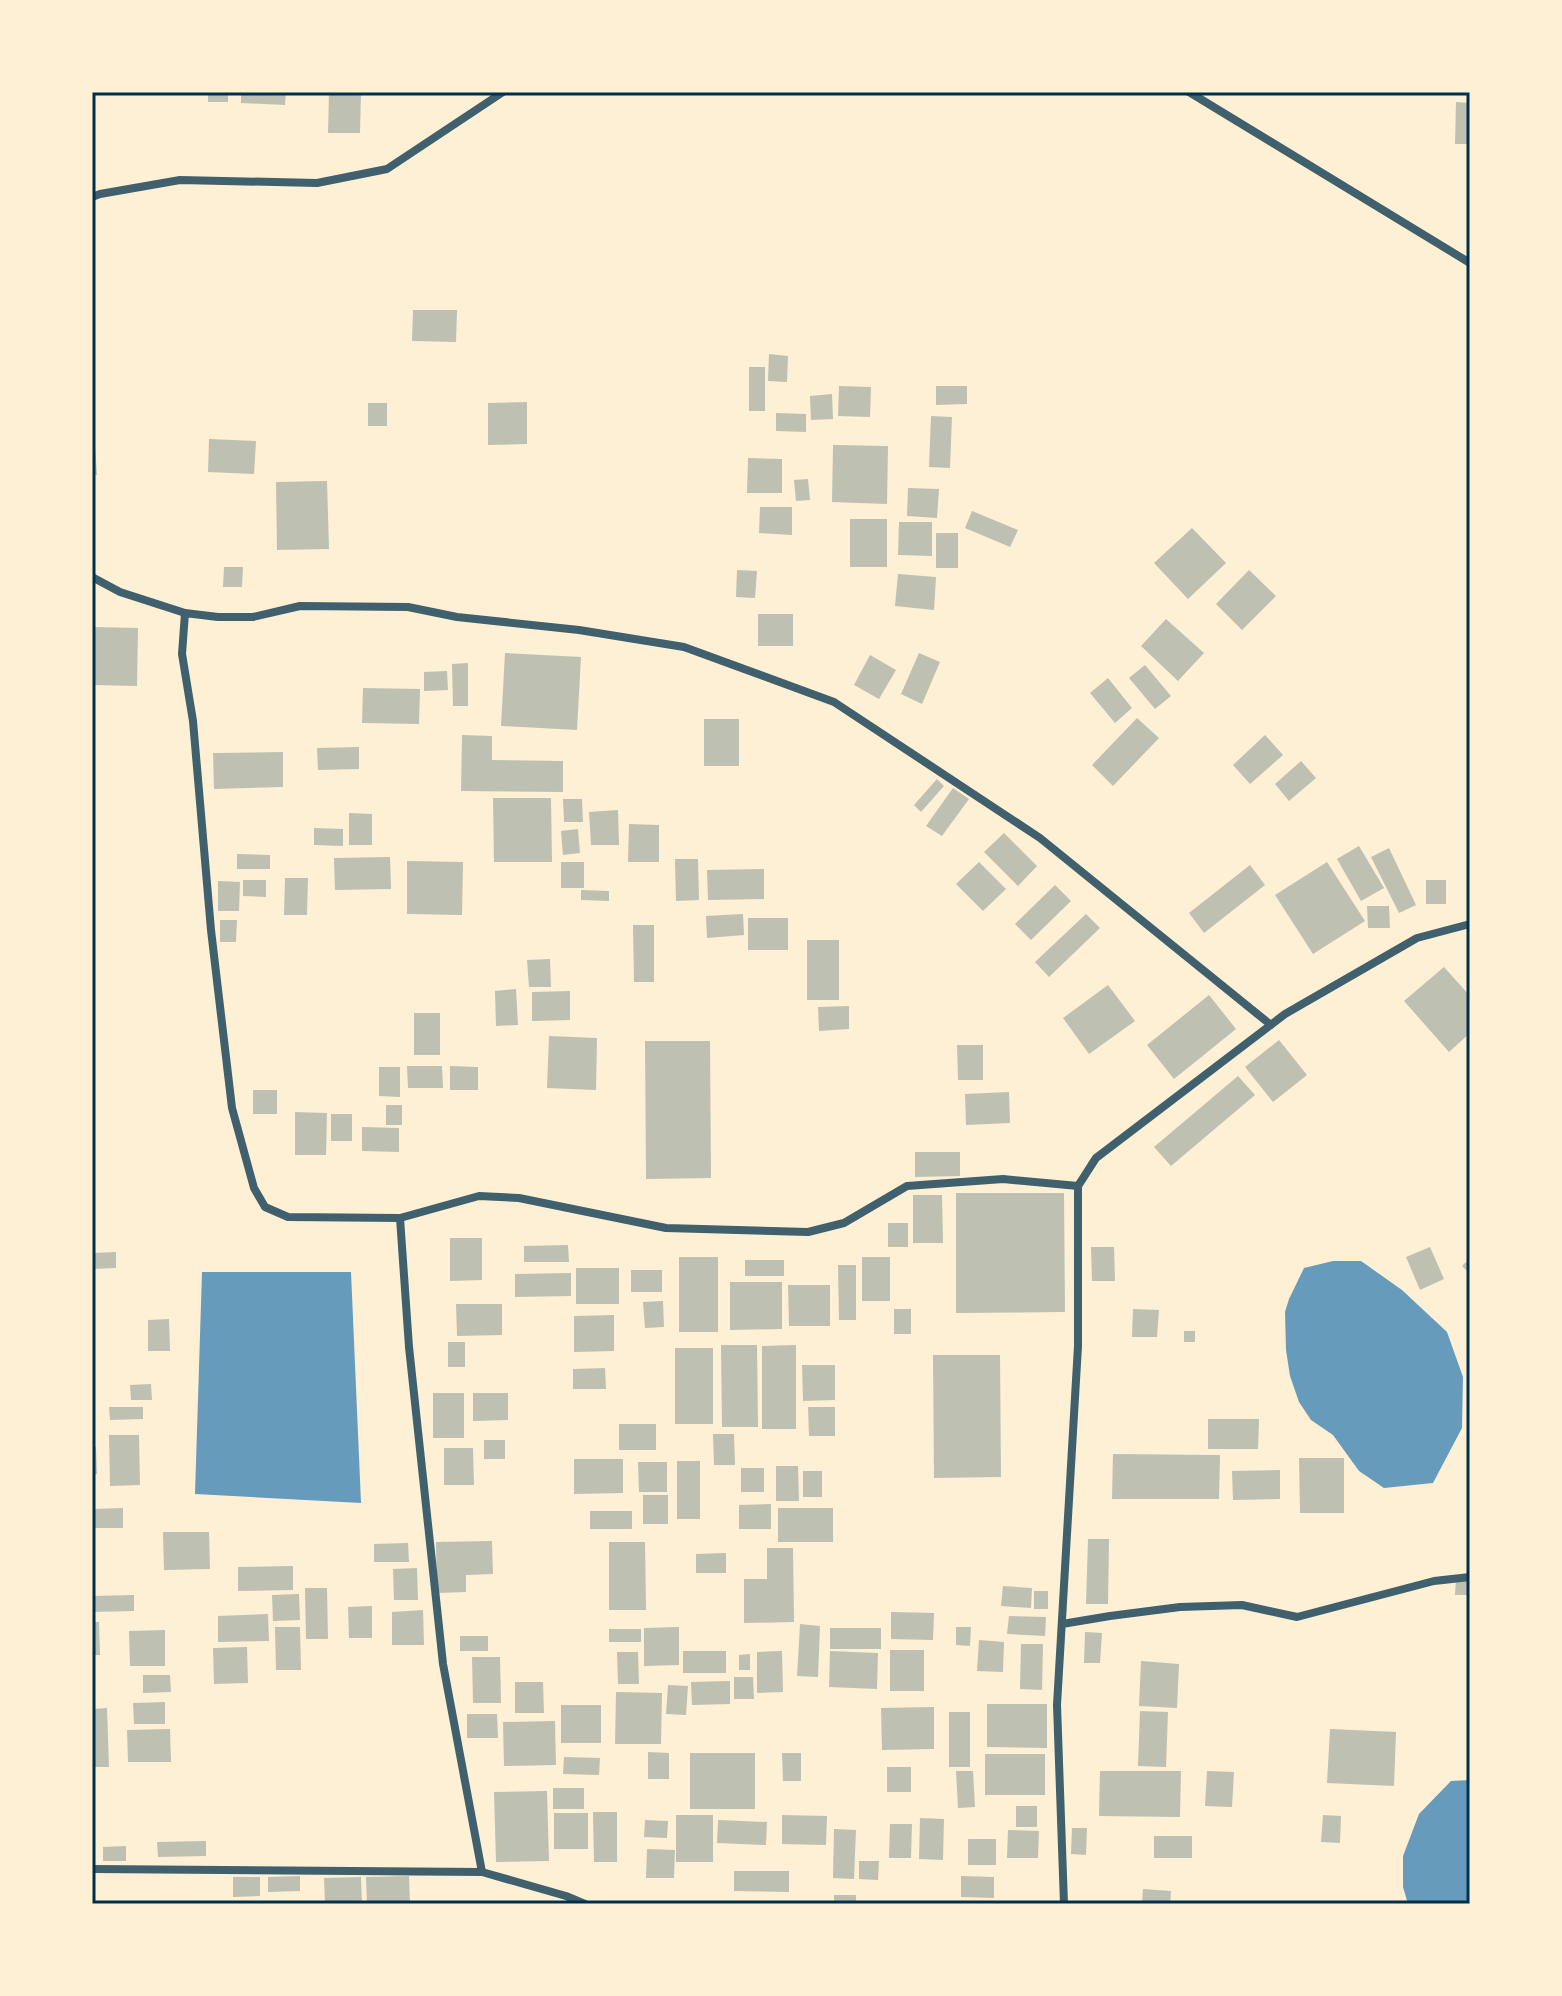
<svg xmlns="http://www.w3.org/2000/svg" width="1562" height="1996" font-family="Georgia,serif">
<rect width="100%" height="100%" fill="#fdf0d5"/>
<!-- water -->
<path fill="#669bbc" d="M 1333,1261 L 1361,1261 L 1402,1290 L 1447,1332 L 1463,1377 L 1462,1428 L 1433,1483 L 1384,1488 L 1359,1471 L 1333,1435 L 1311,1420 L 1299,1402 L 1290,1376 L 1286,1350 L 1285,1312 L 1289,1299 L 1304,1268 Z
M 202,1272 L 351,1272 L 361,1503 L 195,1494 Z
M 1470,1780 L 1470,1904 L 1408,1904 L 1403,1887 L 1403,1856 L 1419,1814 L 1451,1781 Z"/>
<!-- building -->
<path fill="#bec0b2" d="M 208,92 L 228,92 L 228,102 L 208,102 Z
M 241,92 L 286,92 L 285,105 L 241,103 Z
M 329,92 L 361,92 L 360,133 L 328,133 Z
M 1456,102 L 1470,103 L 1470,144 L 1455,144 Z
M 413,310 L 457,310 L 456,342 L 412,341 Z
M 769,354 L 788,356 L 787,382 L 768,381 Z
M 749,367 L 765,367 L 765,411 L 749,411 Z
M 839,386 L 871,387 L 870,417 L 838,416 Z
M 936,386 L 967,386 L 967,404 L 936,405 Z
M 832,394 L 833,419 L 811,420 L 810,396 Z
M 527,402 L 527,444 L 488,445 L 488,403 Z
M 368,403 L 387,403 L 387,426 L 368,426 Z
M 776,413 L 806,414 L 806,432 L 776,431 Z
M 931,416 L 952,417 L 950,468 L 929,467 Z
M 92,431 L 94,431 L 97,475 L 92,475 Z
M 209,439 L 256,441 L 254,474 L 208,472 Z
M 833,445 L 888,446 L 887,504 L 832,502 Z
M 748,458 L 782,459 L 782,493 L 747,493 Z
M 808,479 L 810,500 L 796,501 L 794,480 Z
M 327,481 L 329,549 L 277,550 L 276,482 Z
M 908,488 L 939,489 L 937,518 L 907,516 Z
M 760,507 L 792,507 L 792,535 L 759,533 Z
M 972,511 L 1018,530 L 1010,547 L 965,528 Z
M 850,519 L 887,519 L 887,567 L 850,567 Z
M 899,522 L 932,522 L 932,556 L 898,555 Z
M 1192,528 L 1226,563 L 1188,599 L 1154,563 Z
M 936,533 L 958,533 L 958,568 L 936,568 Z
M 224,567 L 243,567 L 242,587 L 223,587 Z
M 737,570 L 757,571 L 755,598 L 736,597 Z
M 1249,570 L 1276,596 L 1242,630 L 1216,604 Z
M 898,574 L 936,577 L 934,610 L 895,606 Z
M 758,614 L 793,614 L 793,646 L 758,646 Z
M 1166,619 L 1204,653 L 1178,681 L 1141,646 Z
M 92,627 L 138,628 L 137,686 L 92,685 Z
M 505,653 L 581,657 L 577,730 L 501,726 Z
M 919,653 L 940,662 L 922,704 L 901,694 Z
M 870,655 L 896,670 L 879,699 L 854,685 Z
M 468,663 L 468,706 L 453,706 L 452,664 Z
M 1145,665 L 1171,696 L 1155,709 L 1129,678 Z
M 447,671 L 448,690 L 424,691 L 424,672 Z
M 1108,678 L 1132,708 L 1115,723 L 1090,693 Z
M 363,688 L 420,689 L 419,724 L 362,723 Z
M 1137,718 L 1159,738 L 1113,786 L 1092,765 Z
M 704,719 L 739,719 L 739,766 L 704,766 Z
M 462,735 L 492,736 L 492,760 L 563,761 L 563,792 L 461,791 Z
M 1265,735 L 1283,755 L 1250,784 L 1233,765 Z
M 359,747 L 359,769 L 318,770 L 317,748 Z
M 283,752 L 283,787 L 214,789 L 213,753 Z
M 1301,761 L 1316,778 L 1289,801 L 1275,784 Z
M 937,779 L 944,786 L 921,812 L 914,805 Z
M 953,788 L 969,799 L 942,836 L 926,826 Z
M 493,798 L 551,798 L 552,862 L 494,862 Z
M 563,799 L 582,799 L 583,822 L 564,822 Z
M 618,810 L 619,845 L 591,845 L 589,812 Z
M 349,813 L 372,814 L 372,845 L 349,845 Z
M 629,824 L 659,825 L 659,862 L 628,862 Z
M 314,828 L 343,829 L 343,846 L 314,845 Z
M 578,829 L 580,853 L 563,855 L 561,831 Z
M 1004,833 L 1037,866 L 1018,886 L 984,852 Z
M 1359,846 L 1384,888 L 1361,901 L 1337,859 Z
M 1389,848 L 1416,905 L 1399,913 L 1371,857 Z
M 237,854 L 270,855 L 270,869 L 237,869 Z
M 390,857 L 391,889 L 335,890 L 334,858 Z
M 675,859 L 698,859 L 699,900 L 676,901 Z
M 407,861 L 463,862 L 462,915 L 407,914 Z
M 561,862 L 584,862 L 584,888 L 561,888 Z
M 979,862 L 1006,889 L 983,911 L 956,884 Z
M 1327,862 L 1365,921 L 1313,954 L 1275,895 Z
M 1250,865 L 1265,885 L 1204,933 L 1189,913 Z
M 764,869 L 764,899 L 708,900 L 707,870 Z
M 285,878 L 308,878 L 307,915 L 284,915 Z
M 243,880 L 266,880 L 266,897 L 243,896 Z
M 1426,880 L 1446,880 L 1446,904 L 1426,904 Z
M 218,881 L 240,882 L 239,911 L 218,911 Z
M 1055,885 L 1071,901 L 1031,940 L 1015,924 Z
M 581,890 L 609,891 L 609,901 L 581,900 Z
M 1367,906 L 1389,906 L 1390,928 L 1368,928 Z
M 743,914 L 744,935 L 707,938 L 706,916 Z
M 1086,914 L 1100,928 L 1049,977 L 1035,962 Z
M 748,918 L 788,918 L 788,950 L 748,950 Z
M 220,920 L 237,920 L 236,942 L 220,942 Z
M 633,925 L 654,925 L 654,982 L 634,982 Z
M 807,940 L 839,940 L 839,1000 L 807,1000 Z
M 550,959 L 551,987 L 529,987 L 527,960 Z
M 1444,967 L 1470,996 L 1470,1033 L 1449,1052 L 1404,1001 Z
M 1108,985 L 1135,1021 L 1089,1054 L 1063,1018 Z
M 516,989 L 518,1025 L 496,1026 L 495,991 Z
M 570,991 L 570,1020 L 532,1021 L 532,992 Z
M 1209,995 L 1236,1029 L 1174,1079 L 1147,1045 Z
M 849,1006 L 849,1029 L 819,1031 L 818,1007 Z
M 414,1013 L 440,1013 L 440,1055 L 414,1055 Z
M 549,1036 L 597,1038 L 596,1090 L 547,1088 Z
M 1279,1040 L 1307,1075 L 1273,1102 L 1245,1067 Z
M 645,1041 L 710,1041 L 711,1178 L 646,1179 Z
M 957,1045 L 983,1045 L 983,1080 L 958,1080 Z
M 407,1066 L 442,1066 L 443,1088 L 408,1088 Z
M 450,1066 L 478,1067 L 478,1090 L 450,1090 Z
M 379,1067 L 400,1067 L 400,1097 L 379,1096 Z
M 1238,1076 L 1255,1095 L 1171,1166 L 1154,1147 Z
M 253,1090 L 277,1090 L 277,1114 L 253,1114 Z
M 1009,1092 L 1010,1123 L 966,1125 L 965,1094 Z
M 386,1105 L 402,1105 L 402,1125 L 386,1125 Z
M 295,1112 L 327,1113 L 326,1155 L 295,1155 Z
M 331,1114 L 352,1114 L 352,1141 L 331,1141 Z
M 362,1127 L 399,1128 L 399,1152 L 362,1151 Z
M 915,1152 L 960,1152 L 960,1176 L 915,1177 Z
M 956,1193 L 1064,1193 L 1065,1312 L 956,1313 Z
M 913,1195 L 942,1195 L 943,1243 L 913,1243 Z
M 888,1223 L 908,1223 L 908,1247 L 888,1247 Z
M 450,1238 L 482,1238 L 482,1280 L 450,1281 Z
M 568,1245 L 569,1262 L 524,1262 L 524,1246 Z
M 1091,1247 L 1114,1247 L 1115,1281 L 1092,1281 Z
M 1430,1247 L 1444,1279 L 1420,1290 L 1406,1257 Z
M 116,1252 L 116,1268 L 92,1269 L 92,1253 Z
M 679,1257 L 718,1257 L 718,1332 L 679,1332 Z
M 862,1257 L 890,1257 L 890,1301 L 862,1301 Z
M 1470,1258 L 1470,1274 L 1462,1266 Z
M 745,1260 L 784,1260 L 784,1276 L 745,1276 Z
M 838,1265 L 856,1265 L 856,1320 L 839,1320 Z
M 576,1268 L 619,1268 L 619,1304 L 576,1304 Z
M 631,1270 L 662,1270 L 662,1292 L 631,1292 Z
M 571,1273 L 571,1296 L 515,1297 L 515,1274 Z
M 730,1282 L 782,1282 L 782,1329 L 730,1330 Z
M 788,1285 L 830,1285 L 830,1326 L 789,1326 Z
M 663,1301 L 664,1327 L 645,1328 L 643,1302 Z
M 456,1304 L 502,1304 L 502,1335 L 457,1336 Z
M 894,1309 L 911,1309 L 911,1334 L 894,1334 Z
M 1133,1309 L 1159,1310 L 1157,1337 L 1132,1337 Z
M 614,1315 L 614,1351 L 574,1352 L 574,1316 Z
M 169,1319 L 170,1351 L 148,1351 L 148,1320 Z
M 1184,1331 L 1195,1331 L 1195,1342 L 1184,1342 Z
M 448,1342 L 465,1342 L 465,1367 L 448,1367 Z
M 721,1345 L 757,1345 L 758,1427 L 722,1427 Z
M 796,1345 L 796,1429 L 762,1429 L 762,1346 Z
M 675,1348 L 713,1348 L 713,1424 L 675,1424 Z
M 933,1355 L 1000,1355 L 1001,1477 L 934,1478 Z
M 802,1365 L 835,1365 L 835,1400 L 803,1401 Z
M 605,1368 L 606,1389 L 573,1389 L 573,1369 Z
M 151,1384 L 152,1400 L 131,1400 L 130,1385 Z
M 433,1393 L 464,1393 L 464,1438 L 433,1438 Z
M 473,1393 L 508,1393 L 508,1420 L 473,1421 Z
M 109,1407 L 143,1407 L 143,1419 L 110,1420 Z
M 808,1407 L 835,1407 L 835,1436 L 809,1436 Z
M 1208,1419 L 1259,1419 L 1258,1449 L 1208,1449 Z
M 619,1424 L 656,1424 L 656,1450 L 619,1450 Z
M 713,1434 L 734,1434 L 735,1465 L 714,1465 Z
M 109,1435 L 139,1435 L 140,1485 L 110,1486 Z
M 484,1440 L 505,1440 L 505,1459 L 484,1459 Z
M 92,1447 L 96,1447 L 97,1474 L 92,1474 Z
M 444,1448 L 473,1448 L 474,1485 L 444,1485 Z
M 1113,1454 L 1220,1455 L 1219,1499 L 1112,1499 Z
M 1299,1458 L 1344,1458 L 1344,1513 L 1300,1513 Z
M 574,1459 L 623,1459 L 623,1493 L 574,1494 Z
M 677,1461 L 700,1461 L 700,1519 L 677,1519 Z
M 638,1462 L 667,1462 L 667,1492 L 639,1492 Z
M 776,1466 L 798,1466 L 799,1501 L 776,1501 Z
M 741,1468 L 764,1468 L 764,1492 L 741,1492 Z
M 1280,1470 L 1280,1499 L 1233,1500 L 1232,1471 Z
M 803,1471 L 822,1471 L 822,1497 L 803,1497 Z
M 643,1495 L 668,1495 L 668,1524 L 643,1524 Z
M 771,1504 L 771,1529 L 739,1529 L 739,1505 Z
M 123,1508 L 123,1528 L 92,1528 L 92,1509 Z
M 778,1508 L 833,1508 L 833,1542 L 778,1542 Z
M 590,1511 L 632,1511 L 632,1529 L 590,1529 Z
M 163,1532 L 209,1532 L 210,1569 L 164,1570 Z
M 1088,1539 L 1109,1539 L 1108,1604 L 1086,1604 Z
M 492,1541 L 493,1574 L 466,1575 L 466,1592 L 437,1593 L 436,1542 Z
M 609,1542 L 645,1542 L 646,1610 L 609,1610 Z
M 408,1543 L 409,1562 L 374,1562 L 374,1544 Z
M 767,1548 L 793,1548 L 794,1622 L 744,1623 L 744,1579 L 767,1579 Z
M 726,1553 L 726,1573 L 696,1573 L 696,1554 Z
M 293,1566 L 293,1590 L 238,1591 L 238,1567 Z
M 417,1568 L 418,1600 L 394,1600 L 393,1569 Z
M 1456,1579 L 1470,1580 L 1470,1595 L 1455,1595 Z
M 1003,1586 L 1032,1588 L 1031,1608 L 1001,1606 Z
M 305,1588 L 327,1588 L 328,1639 L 306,1639 Z
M 1034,1591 L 1048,1591 L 1048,1609 L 1034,1609 Z
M 299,1594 L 300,1620 L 273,1621 L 272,1595 Z
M 134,1595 L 134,1611 L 92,1612 L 92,1596 Z
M 372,1606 L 372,1638 L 349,1638 L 348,1607 Z
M 423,1610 L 424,1645 L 392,1645 L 392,1612 Z
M 891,1612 L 934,1613 L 933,1640 L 891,1639 Z
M 268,1614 L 269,1641 L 218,1642 L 218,1616 Z
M 1009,1616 L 1046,1617 L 1045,1636 L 1007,1634 Z
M 92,1622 L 99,1622 L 100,1655 L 92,1655 Z
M 800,1624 L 820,1626 L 818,1677 L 797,1676 Z
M 275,1627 L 300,1627 L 301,1670 L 276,1670 Z
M 679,1627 L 679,1665 L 644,1666 L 644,1628 Z
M 956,1627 L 971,1627 L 970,1646 L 956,1645 Z
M 830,1628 L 881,1628 L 881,1649 L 830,1649 Z
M 609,1629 L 641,1629 L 641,1642 L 609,1642 Z
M 165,1630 L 165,1666 L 130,1666 L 129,1631 Z
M 1085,1632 L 1102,1633 L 1100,1663 L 1084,1663 Z
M 460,1636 L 488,1636 L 488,1651 L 460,1651 Z
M 979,1640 L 1004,1642 L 1003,1672 L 977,1671 Z
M 1021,1644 L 1043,1644 L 1042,1690 L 1020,1689 Z
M 247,1647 L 248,1683 L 214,1684 L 213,1648 Z
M 890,1650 L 924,1650 L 924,1691 L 890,1691 Z
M 683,1651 L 726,1651 L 726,1673 L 683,1673 Z
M 782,1651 L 783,1692 L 757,1693 L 757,1652 Z
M 830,1651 L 878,1653 L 877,1689 L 829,1687 Z
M 617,1652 L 638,1652 L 639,1684 L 618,1684 Z
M 750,1654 L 750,1670 L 739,1670 L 739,1655 Z
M 472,1657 L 500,1657 L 501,1703 L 473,1703 Z
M 1141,1661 L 1179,1664 L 1177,1708 L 1139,1706 Z
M 143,1675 L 170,1675 L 171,1692 L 143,1693 Z
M 734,1677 L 753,1677 L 754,1699 L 734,1699 Z
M 730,1681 L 730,1704 L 692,1705 L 691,1682 Z
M 515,1682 L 543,1682 L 544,1713 L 515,1713 Z
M 668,1685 L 688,1686 L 686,1715 L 666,1714 Z
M 616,1692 L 662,1693 L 661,1744 L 615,1744 Z
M 165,1702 L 165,1724 L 134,1724 L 133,1703 Z
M 987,1704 L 1047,1704 L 1047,1748 L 987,1747 Z
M 561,1705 L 601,1705 L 601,1743 L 561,1743 Z
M 934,1707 L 934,1749 L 882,1750 L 881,1708 Z
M 107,1708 L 109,1767 L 92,1767 L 92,1709 Z
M 1140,1711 L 1168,1712 L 1166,1767 L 1138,1766 Z
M 949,1712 L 970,1712 L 970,1767 L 949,1767 Z
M 467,1714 L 497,1714 L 498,1738 L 467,1738 Z
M 555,1721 L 556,1765 L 504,1766 L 503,1722 Z
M 170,1729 L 171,1762 L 128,1762 L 127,1730 Z
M 1330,1729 L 1396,1732 L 1394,1786 L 1327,1783 Z
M 648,1752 L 669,1753 L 669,1779 L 648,1779 Z
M 690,1753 L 755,1753 L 755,1809 L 690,1809 Z
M 782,1753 L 801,1753 L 801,1781 L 783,1781 Z
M 985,1754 L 1045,1754 L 1045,1795 L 985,1795 Z
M 564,1757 L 600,1758 L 599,1775 L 563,1774 Z
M 887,1767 L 911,1767 L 911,1792 L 887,1792 Z
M 956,1771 L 973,1771 L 975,1807 L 958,1808 Z
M 1100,1771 L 1181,1771 L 1180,1817 L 1099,1816 Z
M 1207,1771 L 1234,1772 L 1232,1807 L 1205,1806 Z
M 553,1788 L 584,1788 L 584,1809 L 553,1809 Z
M 547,1791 L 549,1861 L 496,1862 L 494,1792 Z
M 1016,1806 L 1037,1806 L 1037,1827 L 1016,1827 Z
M 593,1812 L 617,1812 L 617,1862 L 594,1862 Z
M 554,1813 L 588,1813 L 588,1849 L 554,1849 Z
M 676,1815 L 713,1815 L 713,1862 L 676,1862 Z
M 782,1815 L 827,1816 L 826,1845 L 782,1844 Z
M 1323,1815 L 1341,1816 L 1340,1843 L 1321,1842 Z
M 920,1818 L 944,1819 L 943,1860 L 919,1859 Z
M 645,1820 L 668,1821 L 667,1838 L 644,1837 Z
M 718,1820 L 767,1822 L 766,1845 L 717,1843 Z
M 890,1824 L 912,1824 L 911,1858 L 889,1858 Z
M 1072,1828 L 1087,1828 L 1086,1855 L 1071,1854 Z
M 834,1829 L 856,1830 L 854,1879 L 833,1878 Z
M 1008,1830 L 1039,1831 L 1038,1858 L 1007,1858 Z
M 1154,1836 L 1192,1836 L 1192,1858 L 1154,1858 Z
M 968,1839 L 996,1839 L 996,1865 L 968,1865 Z
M 206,1841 L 206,1856 L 158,1857 L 157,1842 Z
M 126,1846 L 126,1861 L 103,1861 L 103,1847 Z
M 647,1849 L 675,1850 L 674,1878 L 646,1878 Z
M 859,1861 L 879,1861 L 878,1880 L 859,1879 Z
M 734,1871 L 789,1871 L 789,1892 L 734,1891 Z
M 300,1876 L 300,1891 L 268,1892 L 268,1877 Z
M 409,1876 L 410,1903 L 367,1904 L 366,1877 Z
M 961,1876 L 994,1877 L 994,1898 L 961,1897 Z
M 233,1877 L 260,1877 L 260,1896 L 233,1897 Z
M 361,1877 L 362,1904 L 325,1904 L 324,1878 Z
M 1143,1889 L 1171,1891 L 1170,1904 L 1142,1904 Z
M 834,1895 L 856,1895 L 856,1904 L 834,1904 Z"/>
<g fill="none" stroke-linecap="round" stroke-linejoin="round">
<!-- minor -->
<path stroke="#3f606c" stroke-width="8" d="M 1189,92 L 1470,263
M 92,197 L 100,194 L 180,180 L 317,183 L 387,169 L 503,92
M 92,577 L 120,592 L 185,613 L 218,617 L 253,617 L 300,606 L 408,607 L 457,617 L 579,630 L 684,647 L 834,702 L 1040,838 L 1271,1025
M 185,613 L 182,654 L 193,721 L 211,930 L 232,1108 L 254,1188 L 265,1207 L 288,1217 L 400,1218 L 479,1196 L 519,1198 L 666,1228 L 808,1232 L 844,1223 L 907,1186 L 1003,1179 L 1078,1186
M 400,1218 L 409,1347 L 443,1664 L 482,1872 L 566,1896 L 585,1904
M 1062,1624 L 1110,1616 L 1180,1607 L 1242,1605 L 1297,1617 L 1434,1581 L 1470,1577
M 92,1869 L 482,1872
M 1064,1904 L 1057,1705 L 1078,1346 L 1078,1186 L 1096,1158 L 1285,1014 L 1417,938 L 1470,924"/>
</g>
<!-- border -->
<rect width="1562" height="1996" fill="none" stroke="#fdf0d5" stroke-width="188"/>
<rect x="94" y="94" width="1374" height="1808" fill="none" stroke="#003049" stroke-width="3"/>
</svg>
